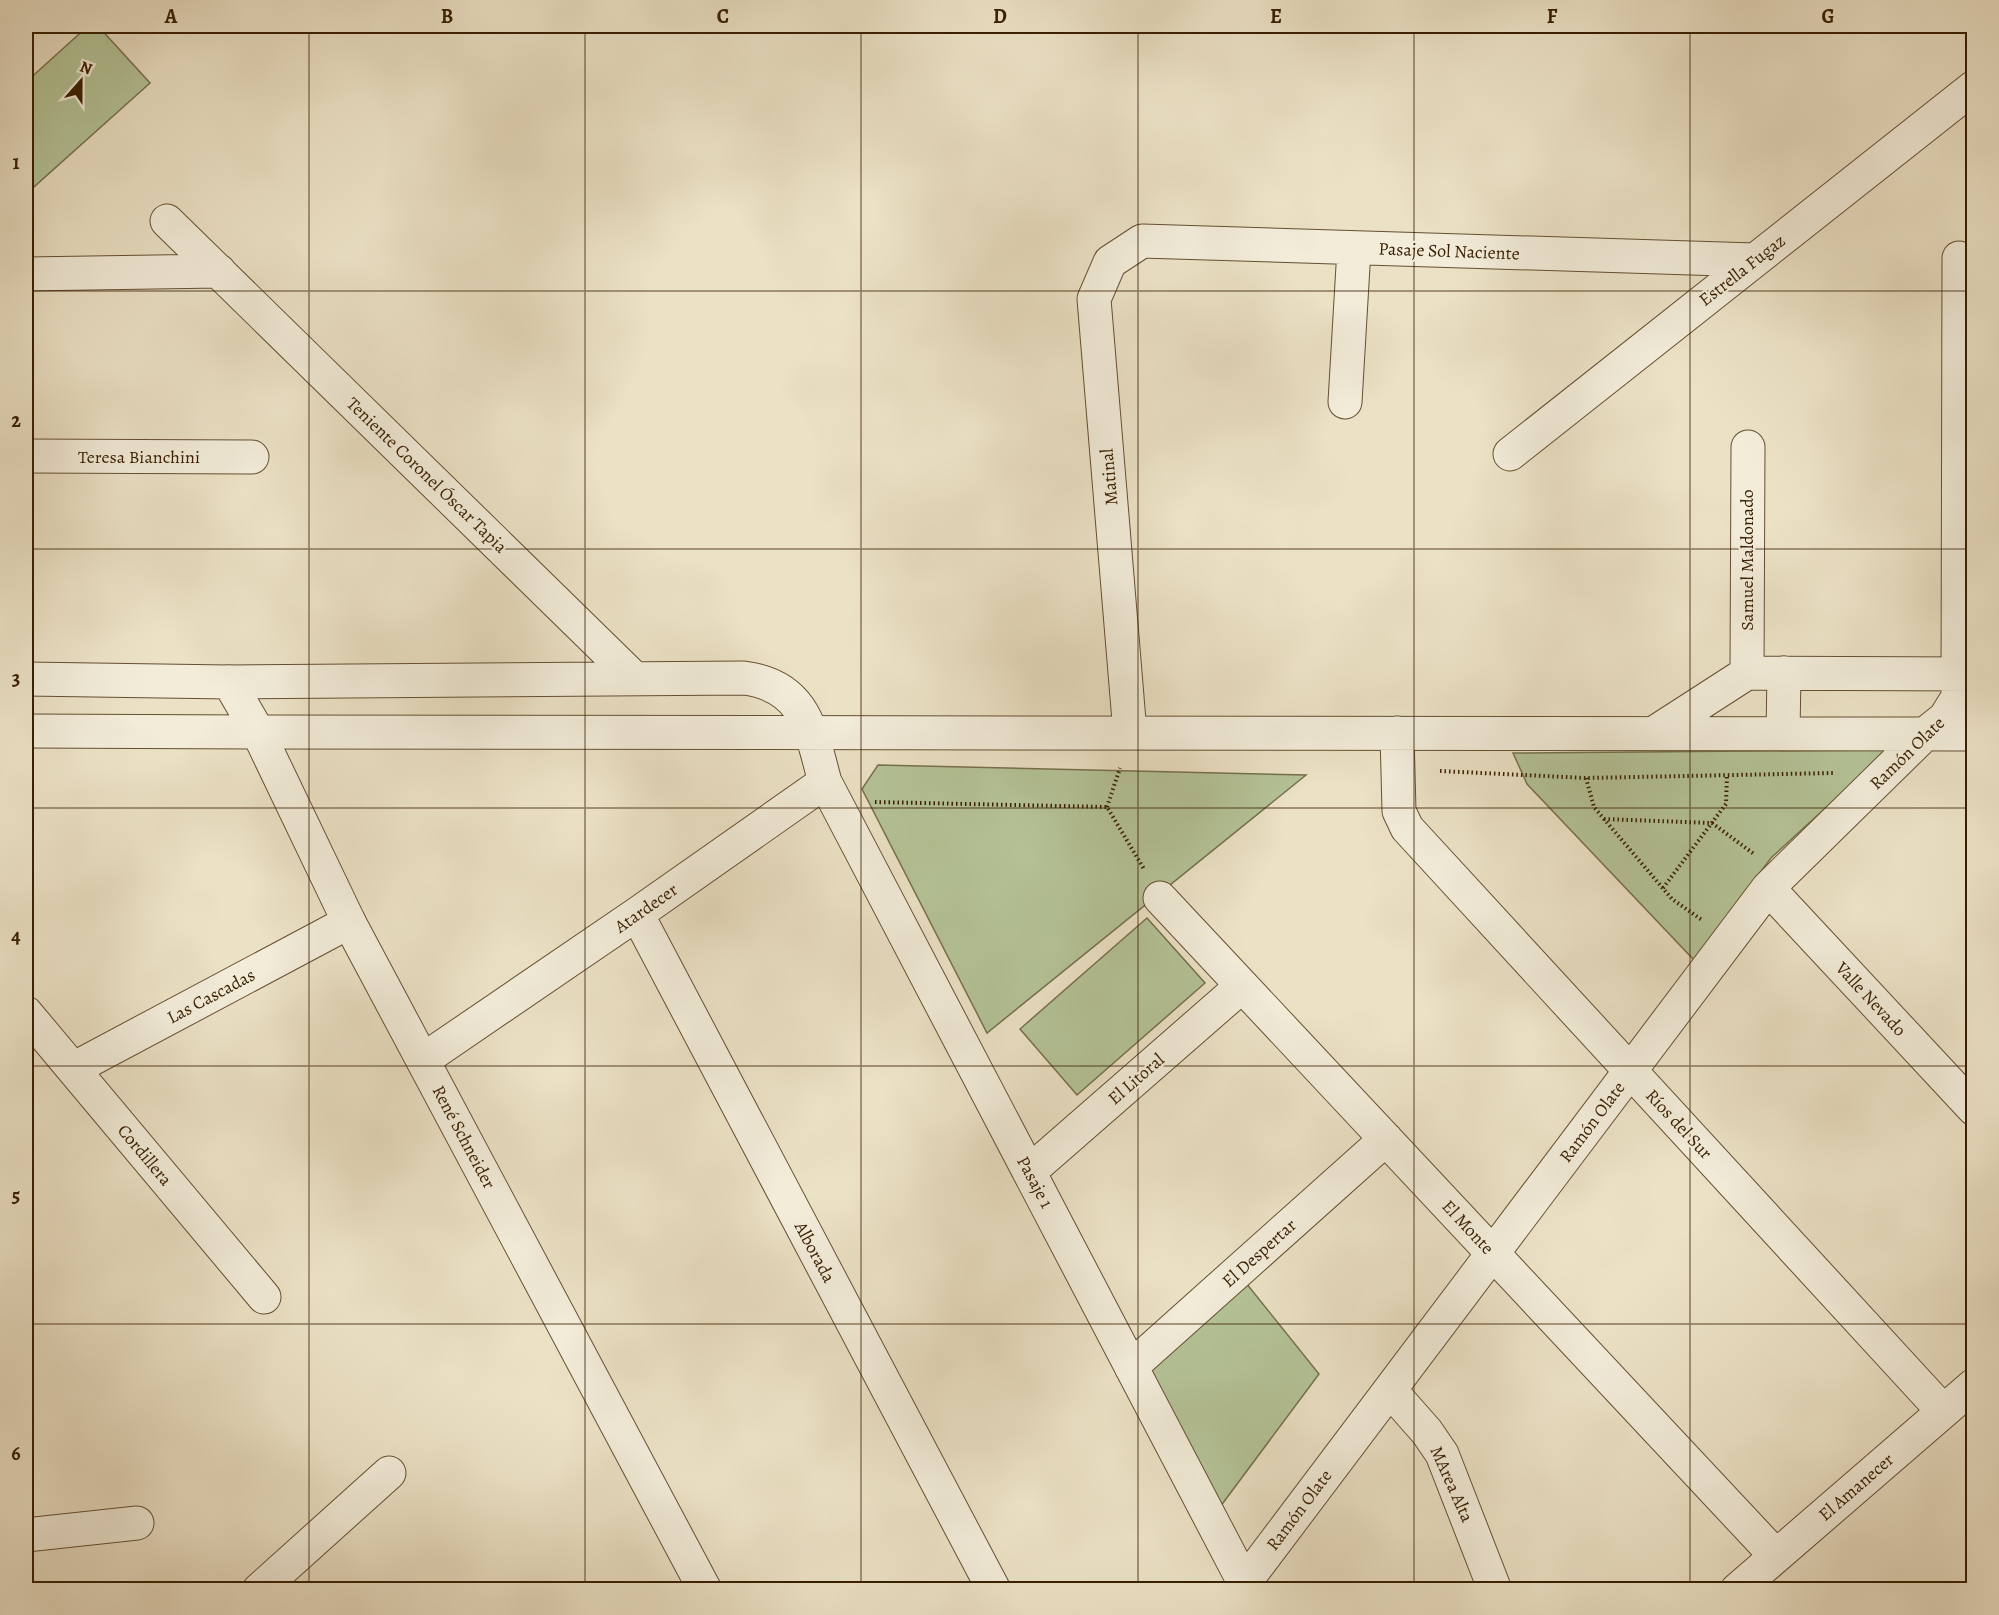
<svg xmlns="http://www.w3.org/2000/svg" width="1999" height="1615" font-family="Alegreya,serif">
<rect width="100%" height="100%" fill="#ebe1c5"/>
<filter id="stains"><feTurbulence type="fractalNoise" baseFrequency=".00333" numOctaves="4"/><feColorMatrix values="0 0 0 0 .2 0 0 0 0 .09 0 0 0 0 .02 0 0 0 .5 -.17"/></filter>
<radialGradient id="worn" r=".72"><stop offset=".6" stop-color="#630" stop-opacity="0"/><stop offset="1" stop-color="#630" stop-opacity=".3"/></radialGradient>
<!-- green -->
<path fill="#b4c397" stroke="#76704c" stroke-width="1.5" d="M 88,26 L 98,26 L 150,83 L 26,194 L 26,82 Z
M 1889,750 L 1771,858 L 1694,960 L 1527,784 L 1513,753 Z
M 878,765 L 1306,775 L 987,1033 L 862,789 Z
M 1147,918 L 1205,983 L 1077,1095 L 1020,1029 Z
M 1246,1283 L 1319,1374 L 1217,1511 L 1144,1374 Z"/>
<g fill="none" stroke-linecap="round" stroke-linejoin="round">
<defs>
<path id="minor" d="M 167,221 L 635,679
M 26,274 L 219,271
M 1345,402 L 1354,249
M 1510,454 L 1974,87
M 26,456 L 252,457
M 1747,673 L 1748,447
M 229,682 L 744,678 C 806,686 811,731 825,782 L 637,914 L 423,1060
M 258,732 L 1974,734
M 1130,733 L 1094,299 L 1110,262 L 1142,241 L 1755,260
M 1397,733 L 1399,811 L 1407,828 L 1943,1411
M 1654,733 L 1747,673 L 1974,674
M 1783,734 L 1784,673
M 825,782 L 1248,1590
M 1768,888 L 1974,1109
M 1160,898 L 1776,1556
M 637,914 L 994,1590
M 26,1013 L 264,1297
M 73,1069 L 349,922
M 1029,1172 L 1242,986
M 1131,1367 L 1386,1139
M 1390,1390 L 1427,1432 L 1442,1454 L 1495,1590
M 26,1535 L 137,1523
M 259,1590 L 389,1473
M 1239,1590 L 1768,888 L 1925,734 L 1945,718 L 1958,697 L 1959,258
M 1737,1590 L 1974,1385"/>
<path id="tertiary" d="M 26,679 L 229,682 L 258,732 L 349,922 L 705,1590
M 26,731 L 258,732"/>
</defs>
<!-- minor casing -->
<use href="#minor" stroke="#654f32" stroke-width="35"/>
<!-- tertiary casing -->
<use href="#tertiary" stroke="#654f32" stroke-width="35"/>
<!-- path -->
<path stroke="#381e01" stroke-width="4" stroke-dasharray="1.5 3" stroke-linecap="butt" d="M 1440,771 L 1586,778 L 1834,773
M 1586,778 L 1594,807 L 1604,819 L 1672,899 L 1702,920
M 875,802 L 1107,807 L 1144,869
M 1107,807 L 1120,768
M 1604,819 L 1712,823 L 1754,854
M 1663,888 L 1726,804 L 1727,775"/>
<!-- minor -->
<use href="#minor" stroke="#f2ecd9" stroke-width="33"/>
<!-- tertiary -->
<use href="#tertiary" stroke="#f2ecd9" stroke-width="33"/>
</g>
<!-- grid -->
<path fill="none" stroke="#381e01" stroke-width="1.5" stroke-opacity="0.55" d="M 309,26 L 309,1590M 585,26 L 585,1590M 861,26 L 861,1590M 1138,26 L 1138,1590M 1414,26 L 1414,1590M 1690,26 L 1690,1590M 26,291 L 1974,291M 26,549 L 1974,549M 26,808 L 1974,808M 26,1066 L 1974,1066M 26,1324 L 1974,1324"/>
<g text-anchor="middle" stroke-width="4.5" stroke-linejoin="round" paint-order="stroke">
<!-- street labels -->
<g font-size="18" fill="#381e01" stroke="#f2ecd9">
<text transform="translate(1449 251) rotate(2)" y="6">Pasaje Sol Naciente</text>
<text transform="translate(1742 270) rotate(-38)" y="6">Estrella Fugaz</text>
<text x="139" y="463">Teresa Bianchini</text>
<text transform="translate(427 475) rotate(44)" y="6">Teniente Coronel Óscar Tapia</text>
<text transform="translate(1109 477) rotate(-95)" y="6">Matinal</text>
<text transform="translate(1747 560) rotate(-90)" y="6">Samuel Maldonado</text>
<text transform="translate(1907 753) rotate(-44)" y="6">Ramón Olate</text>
<text transform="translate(646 908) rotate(-35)" y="6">Atardecer</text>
<text transform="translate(211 996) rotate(-28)" y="6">Las Cascadas</text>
<text transform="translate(1871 999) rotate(47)" y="6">Valle Nevado</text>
<text transform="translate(1136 1079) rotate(-41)" y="6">El Litoral</text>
<text transform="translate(1592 1122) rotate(-53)" y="6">Ramón Olate</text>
<text transform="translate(1679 1124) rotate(47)" y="6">Ríos del Sur</text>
<text transform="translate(464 1137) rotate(62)" y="6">René Schneider</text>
<text transform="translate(145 1155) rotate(50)" y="6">Cordillera</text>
<text transform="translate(1035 1182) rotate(62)" y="6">Pasaje 1</text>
<text transform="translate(1468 1227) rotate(47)" y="6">El Monte</text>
<text transform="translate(815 1252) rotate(62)" y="6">Alborada</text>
<text transform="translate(1259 1253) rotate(-42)" y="6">El Despertar</text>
<text transform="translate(1452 1484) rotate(66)" y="6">MArea Alta</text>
<text transform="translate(1856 1487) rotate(-41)" y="6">El Amanecer</text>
<text transform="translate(1299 1510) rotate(-53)" y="6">Ramón Olate</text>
</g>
</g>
<!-- margin -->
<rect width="1999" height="1615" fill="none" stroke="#ebe1c5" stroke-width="66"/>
<!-- north arrow -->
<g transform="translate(81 81) rotate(21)" stroke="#f2ecd9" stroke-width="4.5" paint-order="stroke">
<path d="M0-4.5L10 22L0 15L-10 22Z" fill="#381e01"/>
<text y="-9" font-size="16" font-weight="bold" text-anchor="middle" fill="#381e01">N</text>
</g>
<rect x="33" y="33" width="1933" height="1549" fill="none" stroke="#381e01" stroke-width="2"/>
<g font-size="20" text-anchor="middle" font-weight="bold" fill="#381e01">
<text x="171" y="23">A</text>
<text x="447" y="23">B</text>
<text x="723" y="23">C</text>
<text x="1000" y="23">D</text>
<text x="1276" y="23">E</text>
<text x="1552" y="23">F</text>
<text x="1828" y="23">G</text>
<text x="16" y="169">1</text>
<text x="16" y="427">2</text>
<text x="16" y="685">3</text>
<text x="16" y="943">4</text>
<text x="16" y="1202">5</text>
<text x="16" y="1460">6</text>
</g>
<rect width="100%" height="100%" filter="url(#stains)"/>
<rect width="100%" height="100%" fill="url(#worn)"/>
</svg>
